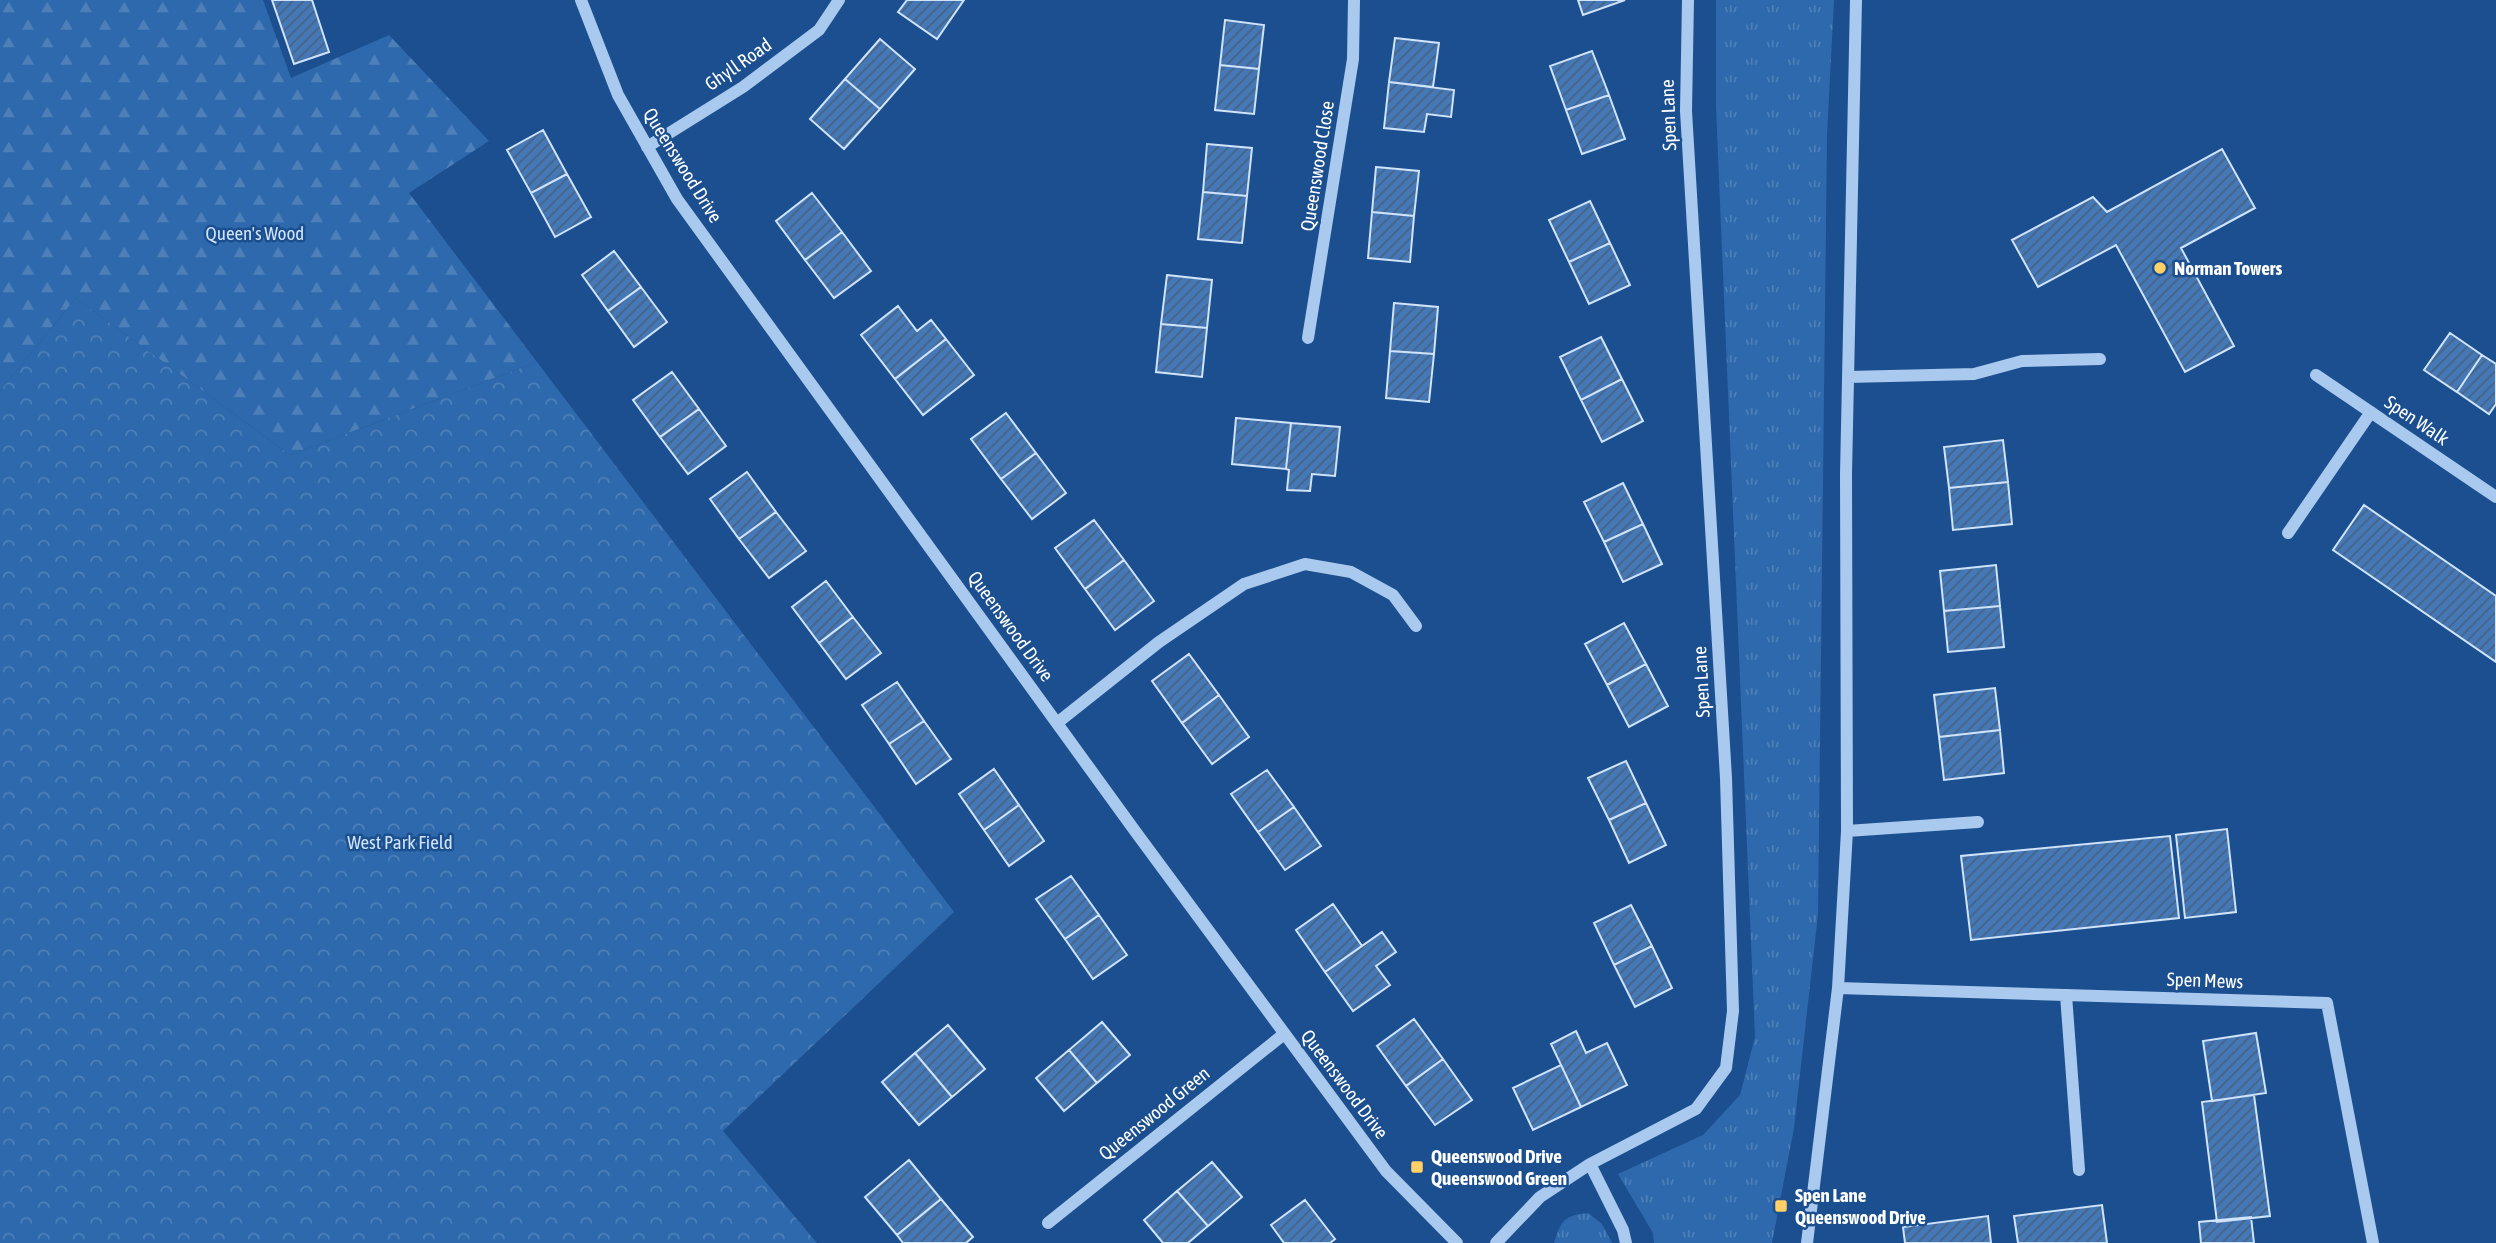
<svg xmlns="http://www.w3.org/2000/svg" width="2496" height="1243" font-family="'Asap Condensed',sans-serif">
<defs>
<pattern id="grass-tufts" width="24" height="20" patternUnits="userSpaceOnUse" patternTransform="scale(1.75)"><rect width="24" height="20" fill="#2e69ad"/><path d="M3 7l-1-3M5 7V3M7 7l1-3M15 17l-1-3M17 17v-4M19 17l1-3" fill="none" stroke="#4d80b9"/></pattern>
<pattern id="forest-firs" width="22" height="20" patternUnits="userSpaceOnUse" patternTransform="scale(1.75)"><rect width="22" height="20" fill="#2e69ad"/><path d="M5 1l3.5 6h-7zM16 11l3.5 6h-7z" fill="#4d80b9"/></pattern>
<pattern id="park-crowns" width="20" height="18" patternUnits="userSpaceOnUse" patternTransform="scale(1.75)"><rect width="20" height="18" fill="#2e69ad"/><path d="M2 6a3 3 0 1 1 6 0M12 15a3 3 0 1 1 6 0" fill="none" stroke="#4d80b9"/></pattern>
<pattern id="building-hatch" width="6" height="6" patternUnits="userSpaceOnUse" patternTransform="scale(1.75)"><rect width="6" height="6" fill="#4478b7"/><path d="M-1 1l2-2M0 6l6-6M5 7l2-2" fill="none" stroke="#486282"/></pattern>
</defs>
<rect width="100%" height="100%" fill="#1b4f8f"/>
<!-- grass -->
<path fill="url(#grass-tufts)" d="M 1716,0 L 1834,0 L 1827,136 L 1818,914 L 1794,1128 L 1772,1243 L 1654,1243 L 1653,1233 L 1618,1174 L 1703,1135 L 1740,1095 L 1755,1037 L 1716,107 Z
M 1588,1213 L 1602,1224 L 1612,1243 L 1554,1243 C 1561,1221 1564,1215 1588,1213 Z"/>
<!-- forest -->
<path fill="url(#forest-firs)" d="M 0,0 L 263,0 L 291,78 L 389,35 L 489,141 L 409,193 L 537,362 L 290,455 L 76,298 L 0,391 Z"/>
<!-- park -->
<path fill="url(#park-crowns)" d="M 76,298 L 290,455 L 537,362 L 954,912 L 723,1131 L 817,1243 L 0,1243 L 0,391 Z"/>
<!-- building -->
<path fill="url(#building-hatch)" stroke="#cfe3fa" stroke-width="2" d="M 272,0 L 312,0 L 329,52 L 294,64 Z
M 907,0 L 964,0 L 937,39 L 898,12 Z
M 1578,0 L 1625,0 L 1583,15 Z
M 1225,20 L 1264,25 L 1259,69 L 1220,65 Z
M 1395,38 L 1439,43 L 1433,87 L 1389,82 Z
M 880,39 L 915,69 L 880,109 L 845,79 Z
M 1592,51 L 1609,95 L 1566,110 L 1550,66 Z
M 1220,65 L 1259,69 L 1254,114 L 1215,110 Z
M 845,79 L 880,109 L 844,149 L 810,119 Z
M 1389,82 L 1454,90 L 1451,117 L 1427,114 L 1424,132 L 1384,128 Z
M 1609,95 L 1625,139 L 1582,154 L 1566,110 Z
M 543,130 L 567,174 L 531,193 L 507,150 Z
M 1207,144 L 1252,148 L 1247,196 L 1203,192 Z
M 2222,149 L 2255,208 L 2181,248 L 2234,346 L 2185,372 L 2116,245 L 2038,287 L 2012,240 L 2093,197 L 2107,212 Z
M 1376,167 L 1419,171 L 1414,216 L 1372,212 Z
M 567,174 L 591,217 L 555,237 L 531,193 Z
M 1203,192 L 1247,196 L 1242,243 L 1198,239 Z
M 812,193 L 842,232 L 805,260 L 776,221 Z
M 1590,201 L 1610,243 L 1569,262 L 1549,220 Z
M 1372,212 L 1414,216 L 1410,262 L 1368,258 Z
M 842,232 L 871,271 L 834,298 L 805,260 Z
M 1610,243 L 1630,285 L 1589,304 L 1569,262 Z
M 614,251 L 641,287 L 608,311 L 582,275 Z
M 1167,275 L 1212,280 L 1207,328 L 1161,324 Z
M 641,287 L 667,322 L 634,347 L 608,311 Z
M 1394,303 L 1438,307 L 1434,354 L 1390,351 Z
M 898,306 L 917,331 L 931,320 L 946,339 L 895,379 L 861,335 Z
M 1161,324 L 1207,328 L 1202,377 L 1156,372 Z
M 2450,333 L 2482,355 L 2457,392 L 2424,370 Z
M 1601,337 L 1622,379 L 1581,400 L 1560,357 Z
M 946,339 L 974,375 L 923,415 L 895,379 Z
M 1390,351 L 1434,354 L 1429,402 L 1386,398 Z
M 2482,355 L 2496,364 L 2496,404 L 2489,414 L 2457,392 Z
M 672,372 L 699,409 L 660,437 L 633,400 Z
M 1622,379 L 1643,421 L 1602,442 L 1581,400 Z
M 699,409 L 726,446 L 688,474 L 660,437 Z
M 1006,413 L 1036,453 L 1001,479 L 971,439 Z
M 1236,418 L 1291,423 L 1286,469 L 1232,464 Z
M 1291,423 L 1340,427 L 1335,476 L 1312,474 L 1310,491 L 1287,490 L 1289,470 L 1286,469 Z
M 2003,440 L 2008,482 L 1949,488 L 1944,447 Z
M 1036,453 L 1066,493 L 1032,519 L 1001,479 Z
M 747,472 L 776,512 L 739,539 L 710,499 Z
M 2008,482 L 2012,524 L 1953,530 L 1949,488 Z
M 1623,483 L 1643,524 L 1604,542 L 1584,502 Z
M 2364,505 L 2496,596 L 2496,662 L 2333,550 Z
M 776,512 L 806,551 L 769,578 L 739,539 Z
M 1094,520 L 1124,560 L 1085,589 L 1055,548 Z
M 1643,524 L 1662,564 L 1623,582 L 1604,542 Z
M 1124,560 L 1154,601 L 1115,630 L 1085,589 Z
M 1996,565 L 2000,606 L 1944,611 L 1940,571 Z
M 826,581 L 853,617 L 819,643 L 792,607 Z
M 2000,606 L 2004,647 L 1948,652 L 1944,611 Z
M 853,617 L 881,653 L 846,679 L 819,643 Z
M 1624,623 L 1646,664 L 1607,685 L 1585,644 Z
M 1189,654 L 1219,695 L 1182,723 L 1152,681 Z
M 1646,664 L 1668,706 L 1629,727 L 1607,685 Z
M 897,682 L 924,721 L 889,744 L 862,705 Z
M 1995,688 L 2000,730 L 1939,737 L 1934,695 Z
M 1219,695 L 1249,737 L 1212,764 L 1182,723 Z
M 924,721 L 951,759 L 916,784 L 889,744 Z
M 2000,730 L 2004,773 L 1944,780 L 1939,737 Z
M 1626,761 L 1646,803 L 1609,820 L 1588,778 Z
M 994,769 L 1019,805 L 984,830 L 959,794 Z
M 1267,770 L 1294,807 L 1258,832 L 1231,794 Z
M 1646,803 L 1666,845 L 1629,863 L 1609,820 Z
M 1019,805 L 1044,841 L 1009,866 L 984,830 Z
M 1294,807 L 1321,846 L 1285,870 L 1258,832 Z
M 2227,829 L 2236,912 L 2185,918 L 2176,835 Z
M 2170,836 L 2179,918 L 1971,940 L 1961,856 Z
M 1071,876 L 1099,915 L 1065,939 L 1036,899 Z
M 1333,904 L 1362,946 L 1325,972 L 1296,930 Z
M 1631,905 L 1652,946 L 1614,965 L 1594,923 Z
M 1099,915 L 1127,955 L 1093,979 L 1065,939 Z
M 1382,932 L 1396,952 L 1376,966 L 1390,985 L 1353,1011 L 1325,972 Z
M 1652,946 L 1672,988 L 1635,1007 L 1614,965 Z
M 1414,1019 L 1443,1059 L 1406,1086 L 1377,1046 Z
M 1102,1022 L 1130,1055 L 1097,1083 L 1069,1050 Z
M 948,1025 L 985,1069 L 952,1097 L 915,1053 Z
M 1576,1031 L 1586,1053 L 1607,1043 L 1627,1085 L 1581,1107 L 1551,1044 Z
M 2256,1033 L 2266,1093 L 2212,1101 L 2203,1041 Z
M 1069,1050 L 1097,1083 L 1064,1111 L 1036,1078 Z
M 915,1053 L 952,1097 L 919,1125 L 882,1082 Z
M 1443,1059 L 1472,1100 L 1435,1125 L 1406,1086 Z
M 1561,1065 L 1581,1107 L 1533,1130 L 1513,1088 Z
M 2254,1095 L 2270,1216 L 2217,1222 L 2202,1102 Z
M 909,1160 L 941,1199 L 897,1235 L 865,1197 Z
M 1212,1162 L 1242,1197 L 1208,1226 L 1177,1191 Z
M 1177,1191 L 1208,1226 L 1188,1243 L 1163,1243 L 1144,1220 Z
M 941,1199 L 973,1237 L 966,1243 L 903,1243 L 897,1235 Z
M 1305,1200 L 1335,1239 L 1330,1243 L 1284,1243 L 1271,1225 Z
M 2102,1205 L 2107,1243 L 2018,1243 L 2014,1216 Z
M 1988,1216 L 1991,1243 L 1905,1243 L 1903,1227 Z
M 2251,1217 L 2254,1243 L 2201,1243 L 2199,1222 Z"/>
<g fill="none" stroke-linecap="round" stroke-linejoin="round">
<!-- minor -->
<path stroke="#a9c9ee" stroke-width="12" d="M 581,0 L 618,95 L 677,199 L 1135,831 L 1386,1171 L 1457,1243
M 647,147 L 743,87 L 819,30 L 839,0
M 1308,338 L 1353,59 L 1354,0
M 2316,375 L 2496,497
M 1848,377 L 1974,374 L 2022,361 L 2100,359
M 2288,533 L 2371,412
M 1057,723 L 1159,642 L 1244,584 L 1305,564 L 1351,572 L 1393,595 L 1416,626
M 1847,831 L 1978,822
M 1838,988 L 2327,1003 L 2373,1243
M 2066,995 L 2079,1170
M 1590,1164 L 1623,1230 L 1626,1243
M 1048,1223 L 1284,1034
M 1496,1243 L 1540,1197 L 1590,1164 L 1696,1109 L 1726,1068 L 1733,1011 L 1726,778 L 1686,111 L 1688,0
M 1807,1243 L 1838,988 L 1847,831 L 1846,474 L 1856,0"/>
</g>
<!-- markers -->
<g fill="#ffd166" stroke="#1b4f8f" stroke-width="2.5">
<circle cx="2160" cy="268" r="7"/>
<rect x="1410" y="1160" width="14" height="14" rx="3.5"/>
<rect x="1774" y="1199" width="14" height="14" rx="3.5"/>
</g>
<g text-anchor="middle" stroke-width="5" stroke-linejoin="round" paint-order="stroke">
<!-- street labels -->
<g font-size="19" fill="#fff" stroke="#1b4f8f">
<text transform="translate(738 64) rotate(-35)" y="7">Ghyll Road</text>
<text transform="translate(1668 115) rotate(-92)" y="7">Spen Lane</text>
<text transform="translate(683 165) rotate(58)" y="7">Queenswood Drive</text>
<text transform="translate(1317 166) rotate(-81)" y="7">Queenswood Close</text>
<text transform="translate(2417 420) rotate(34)" y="7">Spen Walk</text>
<text transform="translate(1011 626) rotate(54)" y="7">Queenswood Drive</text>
<text transform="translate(1701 682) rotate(-93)" y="7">Spen Lane</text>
<text transform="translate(2205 980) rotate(2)" y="7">Spen Mews</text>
<text transform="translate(1345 1084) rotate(53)" y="7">Queenswood Drive</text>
<text transform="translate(1154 1113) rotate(-39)" y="7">Queenswood Green</text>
</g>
<!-- park labels -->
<g font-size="19" fill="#cfe3fa" stroke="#1b4f8f">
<text x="255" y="240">Queen's Wood</text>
<text x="400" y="849">West Park Field</text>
</g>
<!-- poi labels -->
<g font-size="19" font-weight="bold" fill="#fff" stroke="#1b4f8f" text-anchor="start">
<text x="2174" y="275">Norman Towers</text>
<text x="1431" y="1163">Queenswood Drive<tspan x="1431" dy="22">Queenswood Green</tspan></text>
<text x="1795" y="1202">Spen Lane<tspan x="1795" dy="22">Queenswood Drive</tspan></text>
</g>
</g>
</svg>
